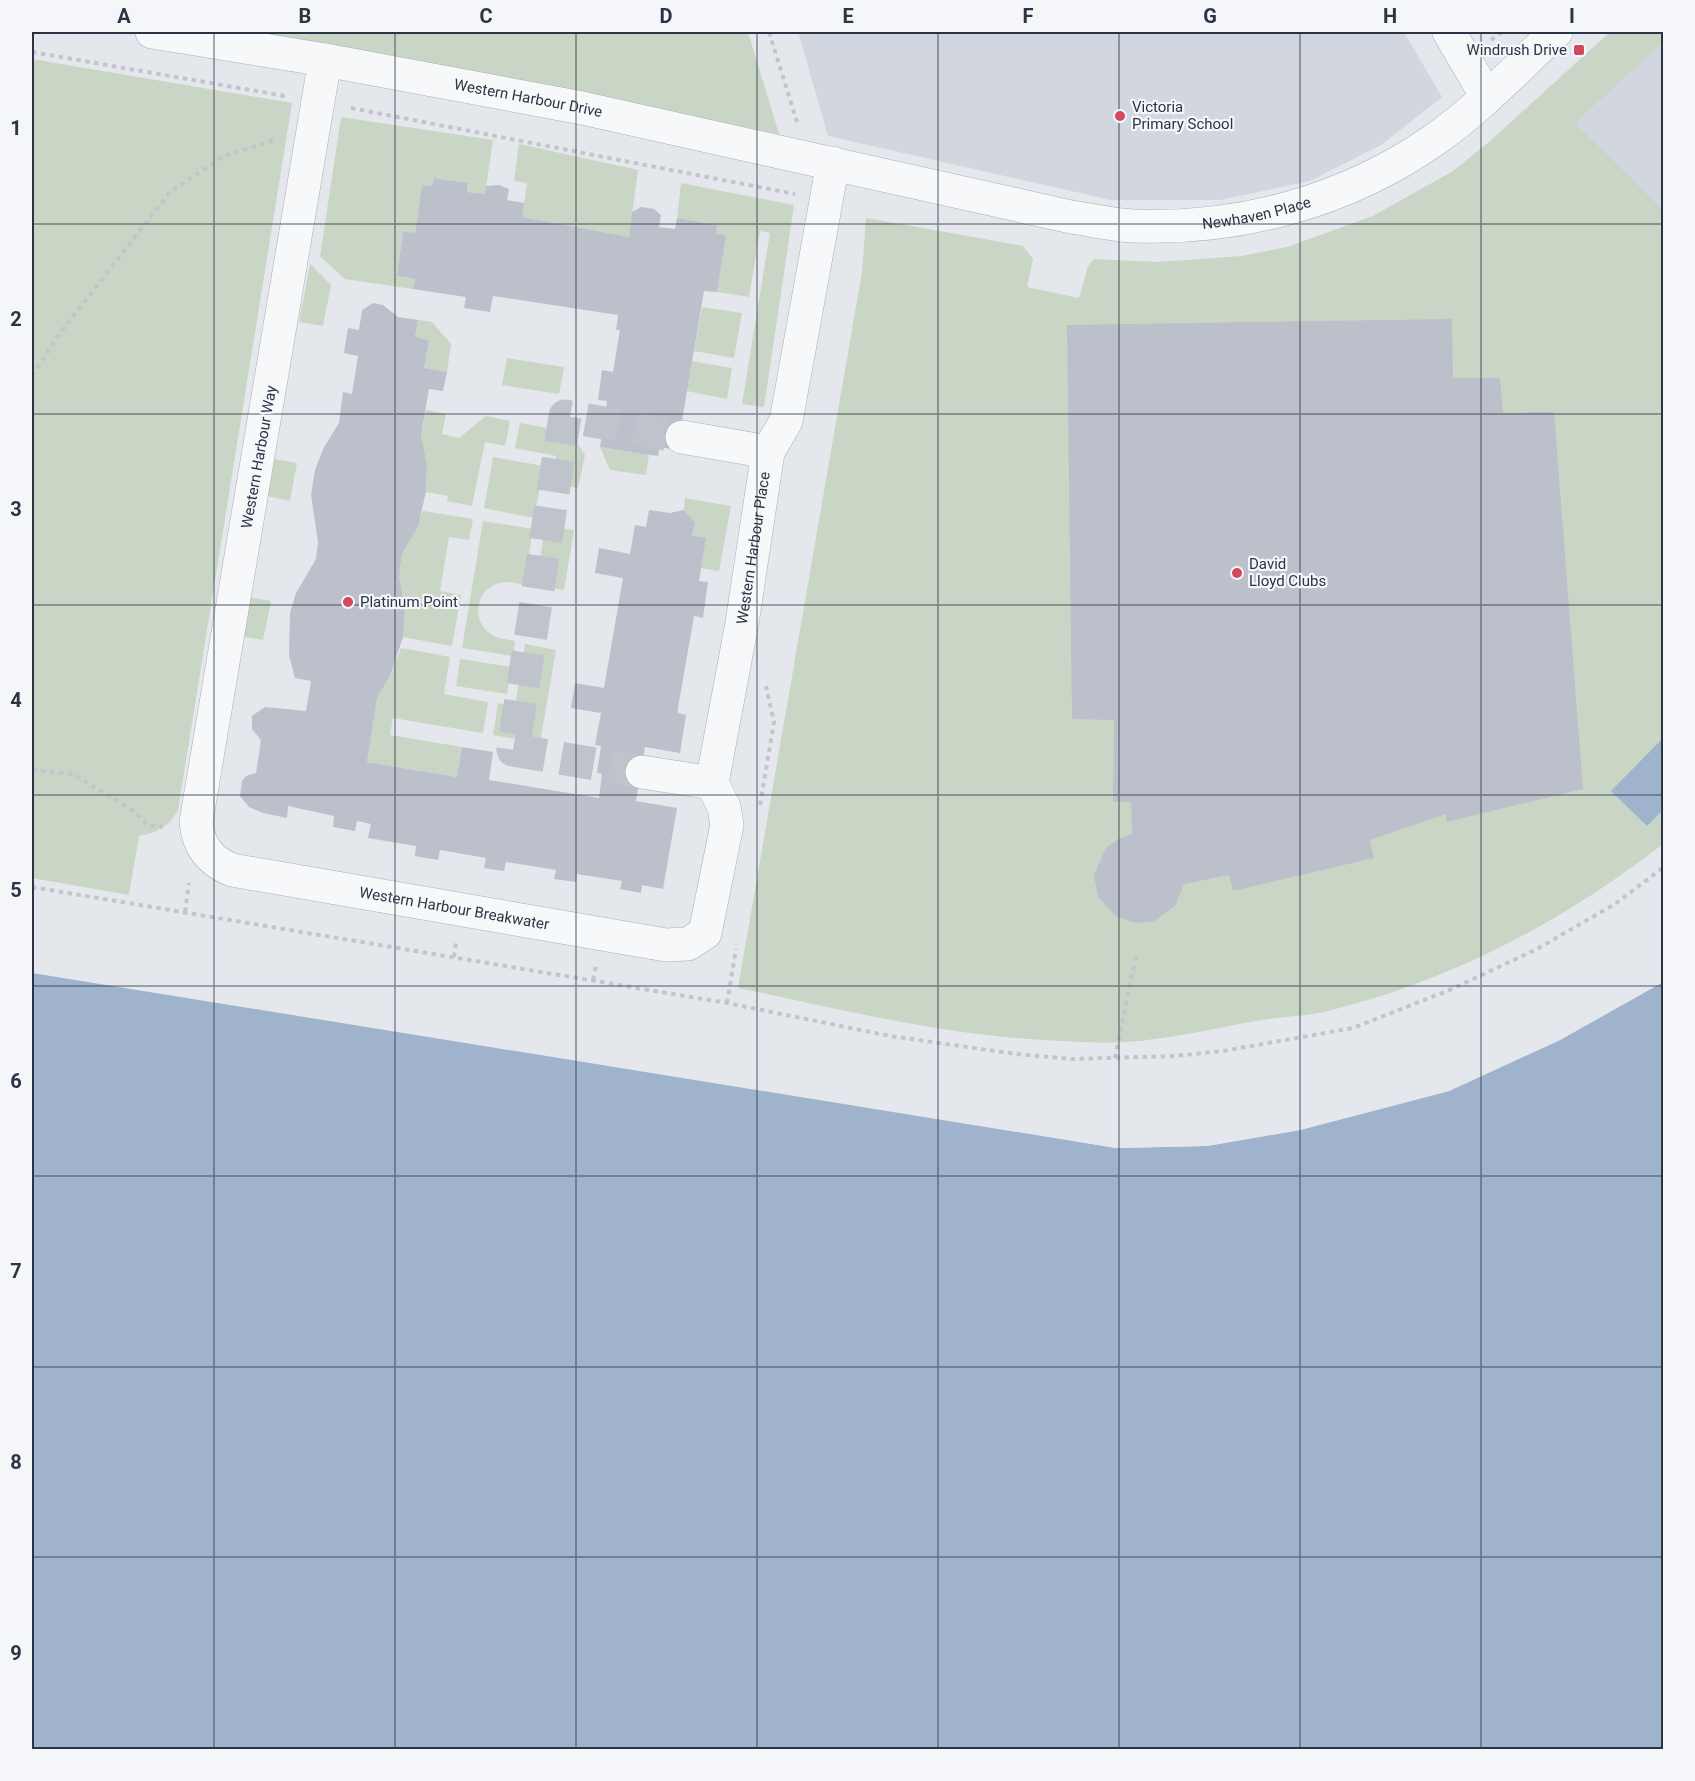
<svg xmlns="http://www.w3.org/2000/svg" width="1695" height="1781" font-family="Roboto,sans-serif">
<rect width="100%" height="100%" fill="#e4e7ec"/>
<!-- built -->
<path fill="#d2d6de" d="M 798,32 L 1404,32 L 1442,97 L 1381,145 L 1310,181 L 1221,200 L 1111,200 L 828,136 Z
M 1663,32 L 1663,210 L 1567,116 Z"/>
<!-- green -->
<path fill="#c9d6c5" d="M 241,32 L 748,32 L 779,134 L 523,82 Z
M 1610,32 L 1663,32 L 1663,42 L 1575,123 L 1663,210 L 1663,844 C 1564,921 1451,981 1328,1011 C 1304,1017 1280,1016 1256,1021 C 1222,1027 1188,1035 1154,1039 C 1118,1045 1078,1042 1042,1040 C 939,1034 838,1009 738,988 L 862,272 L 866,218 L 1023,246 L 1033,259 L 1027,287 L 1079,298 L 1088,266 L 1094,259 L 1158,262 L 1241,256 L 1287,247 L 1373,216 L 1453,171 L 1489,142 Z
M 32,59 L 292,103 L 178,810 C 170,826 156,833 139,836 L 129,895 L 32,878 Z
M 341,117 L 493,140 L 485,194 L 467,192 L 468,183 L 434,178 L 432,186 L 422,185 L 415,233 L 403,231 L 397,276 L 415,279 L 413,289 L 345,279 L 320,256 Z
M 519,144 L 638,170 L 629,237 L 522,217 L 527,183 L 514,181 Z
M 681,183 L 794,205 L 764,407 L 742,404 L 770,233 L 760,231 L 749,297 L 717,292 L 725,236 L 716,234 L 717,225 L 677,218 Z
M 310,264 L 331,285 L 323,326 L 299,322 Z
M 702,307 L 742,313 L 734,358 L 694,351 Z
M 418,320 L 432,322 L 451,344 L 447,372 L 424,368 L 429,340 L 415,337 Z
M 507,358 L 564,367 L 559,394 L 502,385 Z
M 692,361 L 732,368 L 727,399 L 687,391 Z
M 426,410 L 446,414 L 442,434 L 459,438 L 486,416 L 510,421 L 505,446 L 485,442 L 472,506 L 447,501 L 448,496 L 426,492 L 427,464 L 421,435 Z
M 520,423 L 569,432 L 585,455 L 578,488 L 551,483 L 556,456 L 515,448 Z
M 600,447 L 649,454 L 646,475 L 610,470 Z
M 493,457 L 544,466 L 534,518 L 484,508 Z
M 274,459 L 297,463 L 290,501 L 267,496 Z
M 685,498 L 731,506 L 719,571 L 701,568 L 692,536 L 695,523 L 684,510 Z
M 423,511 L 473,519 L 469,540 L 449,537 L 440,591 L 461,595 L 452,646 L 403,637 L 405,612 L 399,575 L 402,554 Z
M 483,521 L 533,529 L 524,585 C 516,583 508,581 500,583 C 477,588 471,617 488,632 C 496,639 506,639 515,641 L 513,656 L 462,648 Z
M 545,526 L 574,530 L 564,590 L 536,586 Z
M 248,597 L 271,601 L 263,640 L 241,636 Z
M 525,644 L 556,650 L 540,743 L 493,735 L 498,703 L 515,706 Z
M 401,648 L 450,657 L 444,694 L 488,702 L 483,733 L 393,718 L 390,735 L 462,747 L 457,777 L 367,762 L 377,698 L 390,676 Z
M 460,659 L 511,667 L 507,694 L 456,686 Z"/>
<!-- water -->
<path fill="#9fb4cc" d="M 1663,738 L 1663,810 L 1647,826 L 1611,791 Z
M 32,973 L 1116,1148 L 1207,1146 L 1300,1130 L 1449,1091 L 1560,1040 L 1663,982 L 1663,1749 L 32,1749 Z"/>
<!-- pier -->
<path fill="#e4e7ec" d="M 1664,979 L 1663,982 L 1560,1040 L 1449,1091 L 1300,1130 L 1207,1146 L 1116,1148 L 721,1082 L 1116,1145 L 1207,1143 L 1299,1127 L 1448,1088 L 1559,1038 Z"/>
<!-- building -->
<path fill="#bbc0ca" d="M 434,178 L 468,183 L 467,192 L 485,194 L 486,186 L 499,185 L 509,189 L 507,200 L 524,203 L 522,217 L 629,237 L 632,212 L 641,207 L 654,209 L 661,215 L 659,227 L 675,229 L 677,218 L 717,225 L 716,234 L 726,235 L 717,292 L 704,291 L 677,450 L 660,447 L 658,456 L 600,447 L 607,401 L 598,400 L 602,370 L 613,372 L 620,330 L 616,330 L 618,315 L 493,296 L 490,312 L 464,308 L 466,297 L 413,289 L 415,279 L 397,276 L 403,231 L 415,233 L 422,185 L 432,186 Z
M 373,303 L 383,305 L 398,317 L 418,320 L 415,337 L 429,340 L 424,368 L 447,372 L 443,391 L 429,389 L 421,435 L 427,464 L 426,492 L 418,526 L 402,554 L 399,575 L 405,612 L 403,637 L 390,676 L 377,698 L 367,762 L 457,777 L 462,747 L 493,752 L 489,780 L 599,798 L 602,774 L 597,773 L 601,746 L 595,745 L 601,713 L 571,708 L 575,683 L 604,688 L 623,578 L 595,573 L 599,548 L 630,554 L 635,525 L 646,527 L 649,510 L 670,513 L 684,510 L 695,523 L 692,536 L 706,538 L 699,581 L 708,582 L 703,618 L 694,616 L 678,708 L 678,713 L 686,715 L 680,753 L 645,747 L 636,801 L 677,808 L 663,889 L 642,885 L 641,893 L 620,889 L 622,881 L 577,874 L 576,882 L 554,879 L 556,870 L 506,862 L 504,871 L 484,868 L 486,858 L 440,850 L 438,860 L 415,856 L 416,846 L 368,838 L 371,824 L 357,821 L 355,831 L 333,827 L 334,816 L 288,806 L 287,818 L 263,813 L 249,807 L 240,796 L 242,781 L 246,776 L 256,773 L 261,740 L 252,729 L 252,716 L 265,707 L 306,711 L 311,681 L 295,678 L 289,655 L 290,613 L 296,593 L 316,559 L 318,542 L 311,495 L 315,470 L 324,447 L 339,423 L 343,392 L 352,394 L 358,356 L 344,353 L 348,328 L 359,330 L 362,310 Z
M 1452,319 L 1453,378 L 1500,378 L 1503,413 L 1554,412 L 1583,789 L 1446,822 L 1446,814 L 1370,840 L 1374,858 L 1233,891 L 1229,875 L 1184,884 L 1175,906 L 1154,921 L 1135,923 L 1116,916 L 1098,897 L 1094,875 L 1106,848 L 1118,839 L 1132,834 L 1131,802 L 1113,802 L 1114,720 L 1072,719 L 1067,325 Z"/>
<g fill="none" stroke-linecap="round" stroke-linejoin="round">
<!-- minor-tunnel -->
<path stroke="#bfc3cb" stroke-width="33" stroke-dasharray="33 16" stroke-linecap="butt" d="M 642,772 L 513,750 L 565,416 L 682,437"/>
<defs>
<g id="minor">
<path id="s1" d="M 152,32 L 325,60 L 582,108 L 1071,217 C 1092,220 1113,225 1134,226 C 1240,230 1347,201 1434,140 C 1479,109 1517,68 1556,32"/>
<path d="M 1449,32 L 1487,97"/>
<path id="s2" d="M 325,60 L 196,822 C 198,846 210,861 232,870 L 666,945 L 688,944 L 705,933 L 727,825 L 724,807 L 712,783 L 742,623 L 768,452 L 786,421 L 833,163"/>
<path d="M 682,437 L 768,452"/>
<path d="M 642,772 L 712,783"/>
</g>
</defs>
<!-- minor casing -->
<use href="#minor" stroke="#a9aeb7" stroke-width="34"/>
<!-- path -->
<path stroke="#c2c5cb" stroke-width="4" stroke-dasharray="4.5 4.5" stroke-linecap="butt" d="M 769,32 L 797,122
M 1491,40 L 1502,32
M 32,52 L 285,96
M 351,108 L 795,194
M 32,376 L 60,333 L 170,192 L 224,156 L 277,139
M 32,770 L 73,774 L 134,811 L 148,825 L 163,827
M 760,805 L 774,722 L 766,686
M 32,887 L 727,1003 L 890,1036 L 1016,1054 L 1072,1059 L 1174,1056 L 1223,1051 L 1353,1028 L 1452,989 L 1537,949 L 1615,904 L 1664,867
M 185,912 L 189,883
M 454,957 L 456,942
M 593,980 L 596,966
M 727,1003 L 736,949
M 1115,1058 L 1136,956"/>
<!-- minor -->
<use href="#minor" stroke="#f7f8fa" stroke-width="33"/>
</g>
<!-- grid -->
<path fill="none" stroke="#2b3445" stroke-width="1.5" stroke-opacity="0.55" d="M 214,32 L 214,1750M 395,32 L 395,1750M 576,32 L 576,1750M 757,32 L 757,1750M 938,32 L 938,1750M 1119,32 L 1119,1750M 1300,32 L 1300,1750M 1481,32 L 1481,1750M 32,224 L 1664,224M 32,414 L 1664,414M 32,605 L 1664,605M 32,795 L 1664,795M 32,986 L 1664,986M 32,1176 L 1664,1176M 32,1367 L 1664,1367M 32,1557 L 1664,1557"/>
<!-- markers -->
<g fill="#d1495b" stroke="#f4f6f9" stroke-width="2">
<rect x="1573" y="44" width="12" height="12" rx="3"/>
<circle cx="1120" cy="116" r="6"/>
<circle cx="1237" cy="573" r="6"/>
<circle cx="348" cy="602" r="6"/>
</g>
<g text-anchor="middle" stroke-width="4.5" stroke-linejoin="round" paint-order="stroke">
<!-- poi labels -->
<g font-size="15" fill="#2b3445" stroke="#f4f6f9" text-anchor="start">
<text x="1567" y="55" text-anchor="end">Windrush Drive</text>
<text x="1132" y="112">Victoria<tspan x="1132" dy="17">Primary School</tspan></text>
<text x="1249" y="569">David<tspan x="1249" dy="17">Lloyd Clubs</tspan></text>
<text x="360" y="607">Platinum Point</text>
</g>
<!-- street labels -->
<g font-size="15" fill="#2b3445" stroke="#f4f6f9">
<text dy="5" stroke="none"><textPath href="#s1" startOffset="382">Western Harbour Drive</textPath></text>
<text dy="5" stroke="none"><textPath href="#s1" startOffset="1125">Newhaven Place</textPath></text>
<text transform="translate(259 457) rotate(-80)" y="5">Western Harbour Way</text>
<text dy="5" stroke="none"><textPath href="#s2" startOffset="1713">Western Harbour Place</textPath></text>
<text dy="5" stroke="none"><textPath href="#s2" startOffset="1062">Western Harbour Breakwater</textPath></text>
</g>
</g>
<!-- border -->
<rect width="1695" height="1781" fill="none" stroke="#f4f6f9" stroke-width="66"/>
<rect x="33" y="33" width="1629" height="1715" fill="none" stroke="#2b3445" stroke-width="2"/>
<g font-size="20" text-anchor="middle" font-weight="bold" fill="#2b3445">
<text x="124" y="23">A</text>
<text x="305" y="23">B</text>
<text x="486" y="23">C</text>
<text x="666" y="23">D</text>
<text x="848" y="23">E</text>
<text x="1028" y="23">F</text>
<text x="1210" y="23">G</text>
<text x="1390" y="23">H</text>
<text x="1572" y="23">I</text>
<text x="16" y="135">1</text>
<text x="16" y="326">2</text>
<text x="16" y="516">3</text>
<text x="16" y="707">4</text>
<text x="16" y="897">5</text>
<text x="16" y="1088">6</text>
<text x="16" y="1278">7</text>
<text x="16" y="1469">8</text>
<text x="16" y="1660">9</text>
</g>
</svg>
